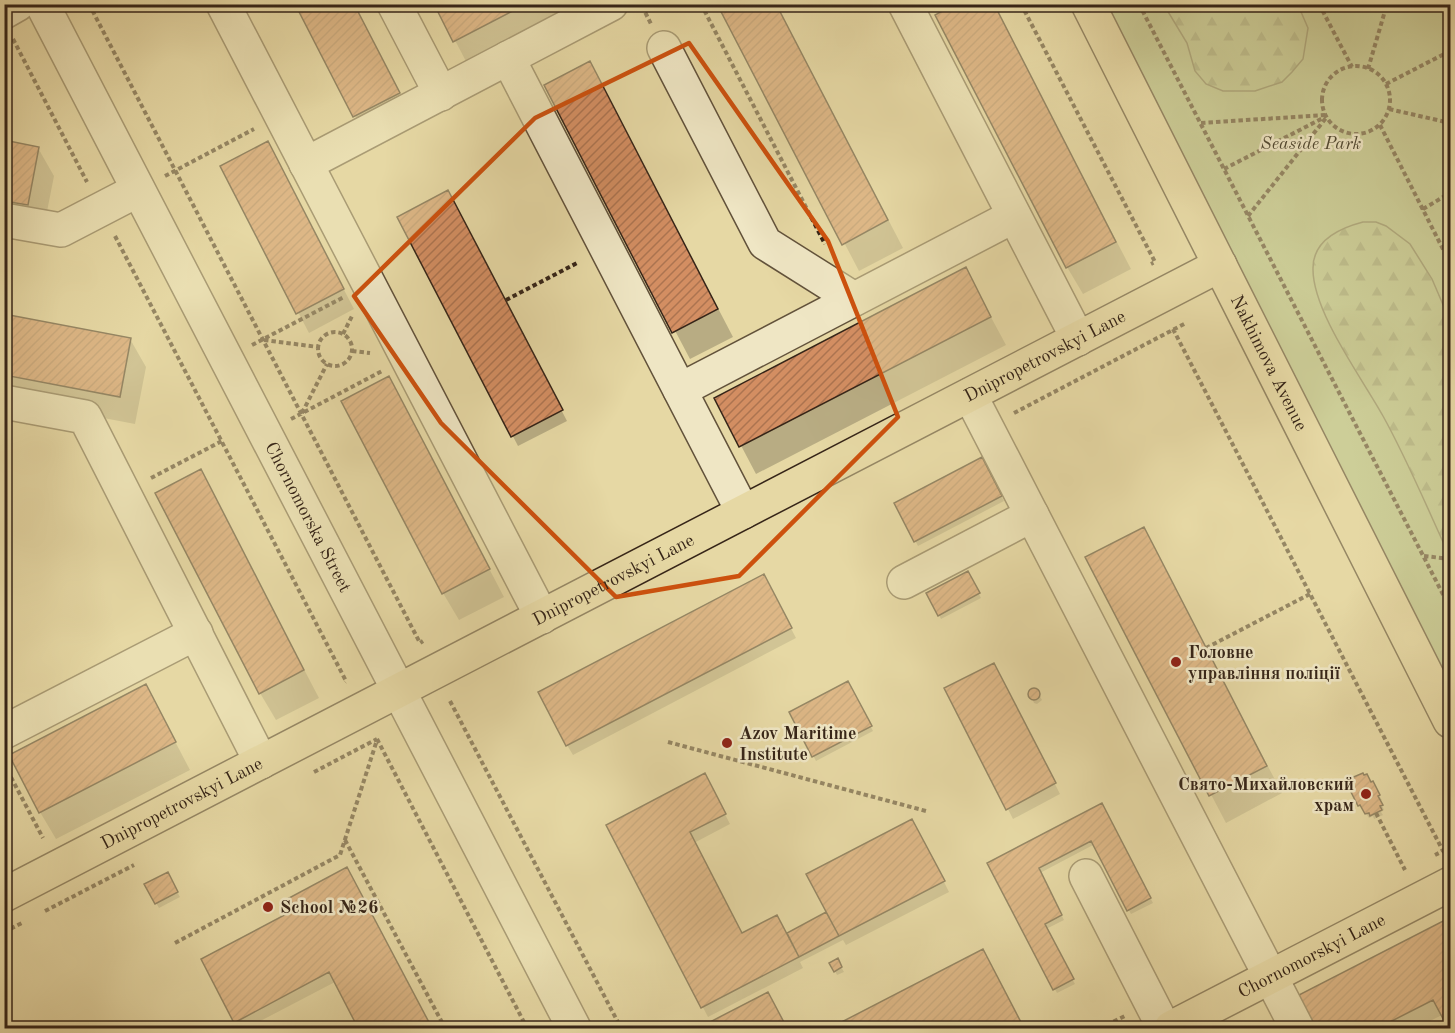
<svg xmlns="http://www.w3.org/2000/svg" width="1455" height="1033" font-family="'Old Standard TT',serif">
<defs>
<pattern id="forest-firs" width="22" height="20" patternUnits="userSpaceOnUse" patternTransform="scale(1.5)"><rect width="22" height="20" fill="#afc08a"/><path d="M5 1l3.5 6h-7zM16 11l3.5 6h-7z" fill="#8f9c70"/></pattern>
<pattern id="building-hatch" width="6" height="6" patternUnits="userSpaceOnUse" patternTransform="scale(1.5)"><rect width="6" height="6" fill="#d38e62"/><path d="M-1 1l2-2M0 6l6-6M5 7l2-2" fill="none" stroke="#ac7450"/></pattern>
</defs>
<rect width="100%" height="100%" fill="#e6d8a4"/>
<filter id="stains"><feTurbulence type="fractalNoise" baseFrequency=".00333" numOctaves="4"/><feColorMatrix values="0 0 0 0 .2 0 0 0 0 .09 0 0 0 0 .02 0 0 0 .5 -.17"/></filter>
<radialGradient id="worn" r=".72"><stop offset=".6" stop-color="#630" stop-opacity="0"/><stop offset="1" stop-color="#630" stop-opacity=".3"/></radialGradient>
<!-- green -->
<path fill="#afc08a" stroke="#727251" stroke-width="1.5" d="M 1084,5 L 1450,5 L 1450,717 Z"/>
<!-- forest -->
<path fill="url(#forest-firs)" stroke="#727251" stroke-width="1.5" d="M 1164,5 L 1298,5 L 1308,28 L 1303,59 L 1292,72 L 1282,82 L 1255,91 L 1223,91 L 1206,84 L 1195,71 L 1187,43 Z
M 1363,222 L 1376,222 L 1386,226 L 1410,244 L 1432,279 L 1450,321 L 1450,557 C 1428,510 1408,461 1383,416 C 1362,378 1312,311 1313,268 C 1313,240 1340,228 1363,222 Z"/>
<!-- shadow -->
<path fill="#0003" d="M 296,4 L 354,4 L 414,121 L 370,143 Z
M 436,4 L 594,4 L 470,69 Z
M 719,4 L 776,4 L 903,248 L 859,271 Z
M 1000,18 L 1131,269 L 1083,294 L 1067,267 Z
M 590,63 L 733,337 L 690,359 L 546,86 Z
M 4,142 L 38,148 L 54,176 L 43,232 L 4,225 Z
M 278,163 L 354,309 L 309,333 L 222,167 Z
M 453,202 L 567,421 L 518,446 L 399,218 Z
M 965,269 L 1006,345 L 756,474 L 716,398 Z
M 4,316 L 130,339 L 146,367 L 135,424 L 4,399 Z
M 389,378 L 504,597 L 459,620 L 443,593 Z
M 981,459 L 1004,501 L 918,546 L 896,503 Z
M 200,471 L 319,698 L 276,720 L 260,693 Z
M 1143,529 L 1282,793 L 1226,823 L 1087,558 Z
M 968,573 L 981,598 L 941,619 L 928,593 Z
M 769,586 L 796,638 L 573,755 L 567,745 Z
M 999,674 L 1060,794 L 1013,819 L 1008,809 Z
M 848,683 L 873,731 L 816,761 L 791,713 Z
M 146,686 L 190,770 L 56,839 L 40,812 Z
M 1034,690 L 1037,691 L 1042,700 L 1037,704 L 1034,703 L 1030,694 Z
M 1366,776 L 1382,800 L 1380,801 L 1384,810 L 1381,812 L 1383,815 L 1374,819 L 1373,816 L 1369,818 L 1353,793 Z
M 710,785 L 730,824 L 694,843 L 742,935 L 786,935 L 828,913 L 918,830 L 949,892 L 846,945 L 843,940 L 800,962 L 803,968 L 708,1017 L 608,826 Z
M 1102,805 L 1153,903 L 1131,914 L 1095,844 L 1040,873 L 1064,920 L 1046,929 L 1075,984 L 1057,993 L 989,864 Z
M 167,874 L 180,897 L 159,908 L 146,885 Z
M 352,879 L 431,1028 L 360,1028 L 335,982 L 247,1028 L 239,1028 L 203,960 Z
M 1449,919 L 1450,1028 L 1442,1015 L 1416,1028 L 1310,1028 Z
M 982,951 L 1023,1028 L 833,1028 Z
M 837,960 L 844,972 L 837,975 L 831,963 Z
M 779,1013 L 787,1028 L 712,1028 L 710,1024 Z"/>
<!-- building -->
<path fill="url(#building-hatch)" stroke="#362518" stroke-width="1.5" d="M 295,4 L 354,4 L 400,93 L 353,117 Z
M 434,4 L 526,4 L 453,42 Z
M 717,4 L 776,4 L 888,220 L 842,245 Z
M 955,4 L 994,4 L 1116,242 L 1066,268 L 935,15 Z
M 590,61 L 718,309 L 672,333 L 544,85 Z
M 4,140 L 39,147 L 28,205 L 4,201 Z
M 268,141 L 344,289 L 296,314 L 220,166 Z
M 448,190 L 563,410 L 511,437 L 397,217 Z
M 966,267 L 991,317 L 739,447 L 714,398 Z
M 4,314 L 131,338 L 120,397 L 4,375 Z
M 389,376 L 490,569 L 442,594 L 341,401 Z
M 982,457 L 1002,496 L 914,542 L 894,503 Z
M 201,469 L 304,670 L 259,694 L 155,493 Z
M 1144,527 L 1267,766 L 1209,796 L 1085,557 Z
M 968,571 L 980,593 L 938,616 L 926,593 Z
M 764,574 L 792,628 L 566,746 L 538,692 Z
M 994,663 L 1056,783 L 1006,810 L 944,688 Z
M 848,681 L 872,726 L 812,757 L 789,712 Z
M 146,684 L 176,742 L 39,813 L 9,755 Z
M1028 694a6 6 0 1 1 12 0a6 6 0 1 1-12 0Z
M 705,773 L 726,814 L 690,832 L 742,933 L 777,915 L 799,957 L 701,1008 L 606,825 Z
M 1363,773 L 1364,775 L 1367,774 L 1371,782 L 1373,781 L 1380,795 L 1378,796 L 1383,805 L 1380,806 L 1382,810 L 1370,816 L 1369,813 L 1365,814 L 1360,805 L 1358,806 L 1351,792 L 1353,791 L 1349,783 L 1353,781 L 1351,778 Z
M 1102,803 L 1151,898 L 1127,911 L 1091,841 L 1039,868 L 1062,915 L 1045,924 L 1074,979 L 1053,990 L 987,863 Z
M 912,819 L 945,881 L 839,936 L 806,874 Z
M 347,867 L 432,1028 L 358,1028 L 329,972 L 234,1023 L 201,959 L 296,909 L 289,898 Z
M 168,872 L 178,892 L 155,904 L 144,884 Z
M 826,912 L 839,936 L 799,957 L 787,933 Z
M 1449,918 L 1450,918 L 1450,1028 L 1448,1028 L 1433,1000 L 1378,1028 L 1309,1028 L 1293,998 Z
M 983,949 L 1024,1028 L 830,1028 Z
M 838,958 L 842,967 L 834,972 L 829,963 Z
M 768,992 L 787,1028 L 711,1028 L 708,1023 Z"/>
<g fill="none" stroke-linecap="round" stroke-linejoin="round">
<defs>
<g id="minor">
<path id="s1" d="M 42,4 L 574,1028"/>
<path d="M 223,4 L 542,617"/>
<path d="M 394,4 L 441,94"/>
<path d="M 905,4 L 1078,339"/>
<path d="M 4,12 L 18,4"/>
<path d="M 664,48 L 765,243 L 854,299"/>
<path d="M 508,58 L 743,512"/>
<path d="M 306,164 L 611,4"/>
<path d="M 4,220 L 61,230 L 138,190"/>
<path d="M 680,390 L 1014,216"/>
<path d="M 970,395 L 1297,1028"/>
<path d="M 4,402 L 85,417 L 261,762"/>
<path d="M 904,582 L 1032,515"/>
<path d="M 4,732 L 196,633"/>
<path d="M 1086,876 L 1164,1028"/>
</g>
<g id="major">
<path id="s2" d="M 1088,4 L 1450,721"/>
<path id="s3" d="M 4,895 L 1220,265"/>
<path id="s4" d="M 1171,1028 L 1450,884"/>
</g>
</defs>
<!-- minor casing -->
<use href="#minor" stroke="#62523b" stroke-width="36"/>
<!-- major casing -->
<use href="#major" stroke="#362518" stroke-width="36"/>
<!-- path -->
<path stroke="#362518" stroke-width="4" stroke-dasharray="4.5 3" stroke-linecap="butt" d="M 89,4 L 420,643 L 423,641
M 701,4 L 825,244
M 1021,4 L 1155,262 L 1151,264
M 1139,4 L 1450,608
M 1319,4 L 1352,67
M 1449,4 L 1450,6
M 642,6 L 651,24
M 13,39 L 87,182
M1322 100a34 34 0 1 1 68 0a34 34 0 1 1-68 0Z
M 1368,69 L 1387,4
M 1386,84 L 1450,51
M 1389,109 L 1450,123
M 1201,123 L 1325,115
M 1380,125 L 1450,263
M 1224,169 L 1325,117
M 165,176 L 254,129
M 1423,209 L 1450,193
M 1248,216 L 1326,118
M 115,236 L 346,681 L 345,682
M 506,300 L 579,262
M 1173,329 L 1443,851 L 1435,855
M318 349a17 17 0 1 1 34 0a17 17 0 1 1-34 0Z
M 343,334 L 352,316
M 264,340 L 318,347
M 252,345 L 344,297
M 352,351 L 370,353
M 302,413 L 327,364
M 1014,413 L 1186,323
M 291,419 L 382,371
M 151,478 L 222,441
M 1424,556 L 1450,559
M 1206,648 L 1310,594
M 450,701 L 621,1028
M 377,739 L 527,1028
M 668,742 L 926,811
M 4,764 L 43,838
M 314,772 L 377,739
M 1376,813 L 1405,870
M 345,840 L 445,1028
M 45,911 L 134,865
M 4,932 L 22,923
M 175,943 L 340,855 L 377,740
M 1100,1028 L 1125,1016"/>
<!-- minor -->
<use href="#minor" stroke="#efe6c4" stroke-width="33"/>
<!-- major -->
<use href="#major" stroke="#e6d8a4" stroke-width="33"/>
</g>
<!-- marked area -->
<path d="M0 0H1455V1033H0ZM 689,43 L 828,241 L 898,417 L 739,576 L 616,597 L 441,423 L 354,296 L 535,118 Z" fill="#e6d8a4" fill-opacity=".55" fill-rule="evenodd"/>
<path fill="none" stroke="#cd510e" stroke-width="4.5" stroke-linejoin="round" d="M 689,43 L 828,241 L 898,417 L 739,576 L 616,597 L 441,423 L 354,296 L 535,118 Z"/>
<!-- markers -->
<g fill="#8f2418" stroke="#efe6c4" stroke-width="2">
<circle cx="1176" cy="662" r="6"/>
<circle cx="727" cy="743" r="6"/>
<circle cx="1366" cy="794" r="6"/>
<circle cx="268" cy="907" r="6"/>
</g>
<g text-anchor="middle" stroke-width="5" stroke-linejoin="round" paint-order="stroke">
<!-- park labels -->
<g font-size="18" font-style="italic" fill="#544c34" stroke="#efe6c4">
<text x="1311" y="149">Seaside Park</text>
</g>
<!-- street labels -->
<g font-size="18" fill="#362518" stroke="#efe6c4">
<text dy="6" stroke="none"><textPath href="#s3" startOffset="1172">Dnipropetrovskyi Lane</textPath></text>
<text dy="6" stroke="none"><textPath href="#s2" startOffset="402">Nakhimova Avenue</textPath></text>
<text dy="6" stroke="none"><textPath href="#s1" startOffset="578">Chornomorska Street</textPath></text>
<text dy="6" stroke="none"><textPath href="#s3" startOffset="686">Dnipropetrovskyi Lane</textPath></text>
<text dy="6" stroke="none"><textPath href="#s3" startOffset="200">Dnipropetrovskyi Lane</textPath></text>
<text dy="6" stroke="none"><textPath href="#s4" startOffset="158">Chornomorskyi Lane</textPath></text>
</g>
<!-- poi labels -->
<g font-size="18" font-weight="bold" fill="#362518" stroke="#efe6c4" text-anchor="start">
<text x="1188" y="658">Головне<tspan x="1188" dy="21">управління поліції</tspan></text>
<text x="739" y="739">Azov Maritime<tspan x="739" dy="21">Institute</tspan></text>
<text x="1354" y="790" text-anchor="end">Свято-Михайловский<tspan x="1354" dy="21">храм</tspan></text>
<text x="280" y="913">School №26</text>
</g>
</g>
<!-- margin -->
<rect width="1455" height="1033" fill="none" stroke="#e6d8a4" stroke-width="24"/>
<rect x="6" y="6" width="1443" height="1021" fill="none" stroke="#362518" stroke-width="3"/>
<rect x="12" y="12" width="1431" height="1009" fill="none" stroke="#362518" stroke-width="1.5"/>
<rect width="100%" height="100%" filter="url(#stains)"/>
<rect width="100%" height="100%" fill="url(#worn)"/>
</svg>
